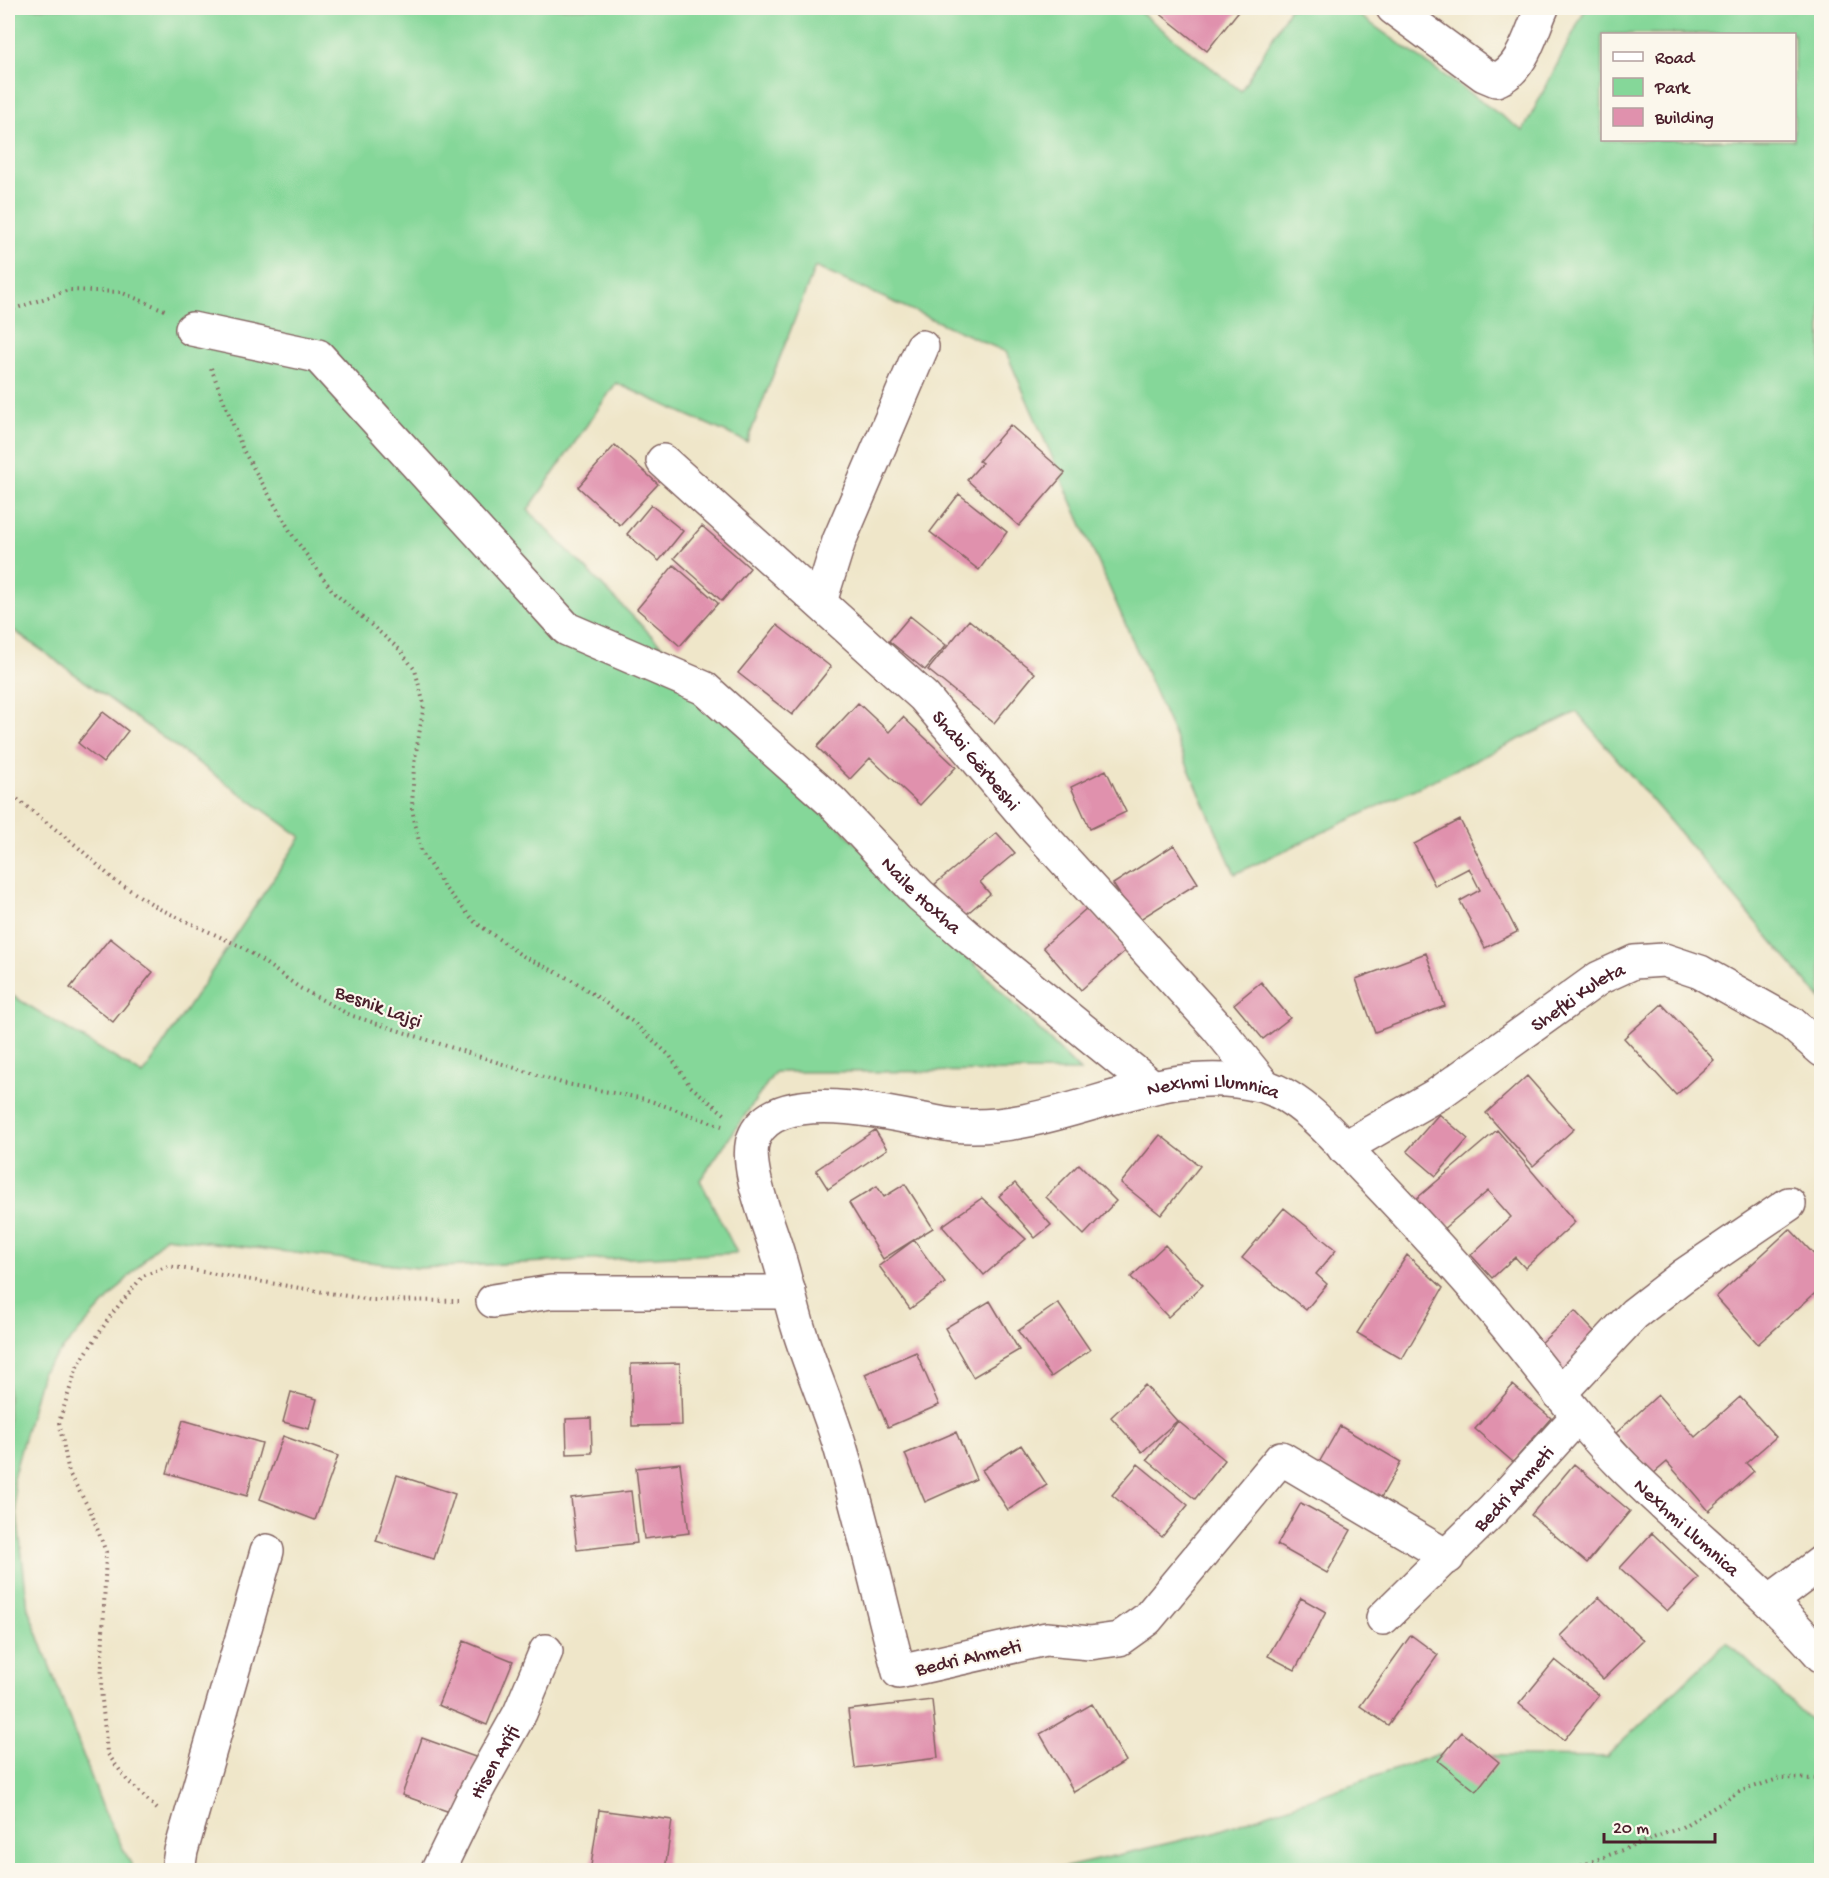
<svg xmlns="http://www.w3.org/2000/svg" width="1829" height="1878" font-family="'Gochi Hand',sans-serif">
<rect width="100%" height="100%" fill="#fbf7ec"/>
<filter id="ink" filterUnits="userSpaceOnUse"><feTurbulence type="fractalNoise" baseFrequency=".0167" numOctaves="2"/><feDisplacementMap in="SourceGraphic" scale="12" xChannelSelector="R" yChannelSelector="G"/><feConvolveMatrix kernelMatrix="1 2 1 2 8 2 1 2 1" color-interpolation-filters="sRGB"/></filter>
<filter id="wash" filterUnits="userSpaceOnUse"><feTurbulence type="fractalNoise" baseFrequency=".008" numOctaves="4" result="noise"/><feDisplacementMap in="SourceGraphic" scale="24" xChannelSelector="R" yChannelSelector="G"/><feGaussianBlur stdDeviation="1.35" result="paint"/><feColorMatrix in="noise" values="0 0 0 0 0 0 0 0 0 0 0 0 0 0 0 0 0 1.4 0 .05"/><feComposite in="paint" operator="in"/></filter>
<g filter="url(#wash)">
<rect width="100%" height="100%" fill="#efe6c9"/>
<!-- green -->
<path fill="#85d799" stroke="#687b62" stroke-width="1.5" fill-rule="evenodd" d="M 8,8 L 1135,8 L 1241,91 L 1290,8 L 1349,8 L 1523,131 L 1586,8 L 1821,8 L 1821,999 L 1577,712 L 1235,874 L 1006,352 L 815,267 L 747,442 L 616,383 L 528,510 L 1080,1071 L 775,1072 L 700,1180 L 737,1253 L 418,1268 L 165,1237 L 42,1372 L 13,1478 L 28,1608 L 104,1811 L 134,1870 L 8,1870 L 8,993 L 143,1075 L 301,837 L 8,626 ZM 1602,34 L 1794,34 L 1794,140 L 1602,140 Z
M 1727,1642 L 1821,1730 L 1821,1870 L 1054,1870 L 1212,1833 L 1436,1755 L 1606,1757 Z"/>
<g id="blocks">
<!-- building -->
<path fill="#e091ad" d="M 1153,8 L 1241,8 L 1207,51 Z
M 1010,425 L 1065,473 L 1019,526 L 967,480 L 982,463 L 979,461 Z
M 615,445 L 658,484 L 620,525 L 578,487 Z
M 959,494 L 1007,532 L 979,570 L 930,532 Z
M 651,505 L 683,531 L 659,561 L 627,534 Z
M 702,526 L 750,568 L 722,601 L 674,558 Z
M 674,565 L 718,603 L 680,646 L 637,609 Z
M 910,616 L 946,645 L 925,670 L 889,641 Z
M 969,620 L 1035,673 L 994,723 L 928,670 Z
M 777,625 L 831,667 L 792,715 L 738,673 Z
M 858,703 L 889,732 L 903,717 L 956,767 L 920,805 L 870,758 L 850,779 L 817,747 Z
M 103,712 L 128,731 L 103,763 L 78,743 Z
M 1106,770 L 1126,812 L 1090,829 L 1071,787 Z
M 1460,820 L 1517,932 L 1485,948 L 1460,901 L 1480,890 L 1469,868 L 1435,886 L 1414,844 Z
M 997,833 L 1015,853 L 980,882 L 990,894 L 963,917 L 935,884 Z
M 1174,845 L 1198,883 L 1137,921 L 1113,884 Z
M 1088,907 L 1126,950 L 1081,990 L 1043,947 Z
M 110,938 L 153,972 L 113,1022 L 70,988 Z
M 1426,953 L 1445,1006 L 1375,1032 L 1356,979 Z
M 1261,982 L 1290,1018 L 1263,1039 L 1234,1004 Z
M 1662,1004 L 1714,1060 L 1676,1095 L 1624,1038 Z
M 1527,1076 L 1574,1129 L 1533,1166 L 1486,1113 Z
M 1439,1114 L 1468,1139 L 1436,1176 L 1407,1151 Z
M 875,1130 L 887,1149 L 828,1189 L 816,1170 Z
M 1497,1130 L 1575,1222 L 1525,1268 L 1515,1257 L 1492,1278 L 1471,1255 L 1511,1217 L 1488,1191 L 1442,1230 L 1416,1199 Z
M 1160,1135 L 1200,1166 L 1161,1215 L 1121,1183 Z
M 1079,1164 L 1116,1201 L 1084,1235 L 1046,1197 Z
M 1015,1183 L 1051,1225 L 1035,1238 L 999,1196 Z
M 905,1184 L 933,1228 L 883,1259 L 849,1203 L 877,1186 L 884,1197 Z
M 982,1198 L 1026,1239 L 984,1275 L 942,1226 Z
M 1284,1208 L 1336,1250 L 1316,1274 L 1327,1284 L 1306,1310 L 1242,1258 Z
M 1790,1229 L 1822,1263 L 1822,1287 L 1758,1344 L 1716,1297 Z
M 914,1240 L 945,1283 L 910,1309 L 879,1266 Z
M 1165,1245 L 1203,1285 L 1168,1317 L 1131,1277 Z
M 1407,1255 L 1443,1288 L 1402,1359 L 1357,1333 Z
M 990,1301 L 1019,1350 L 973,1377 L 945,1328 Z
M 1058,1303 L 1090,1350 L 1051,1377 L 1018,1331 Z
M 1575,1311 L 1604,1342 L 1566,1378 L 1537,1347 Z
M 916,1352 L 939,1405 L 888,1427 L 865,1374 Z
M 680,1363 L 682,1425 L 632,1426 L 631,1364 Z
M 1145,1385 L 1177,1421 L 1142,1452 L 1111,1417 Z
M 1513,1385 L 1551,1418 L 1513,1462 L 1475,1429 Z
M 291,1392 L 317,1399 L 309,1429 L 283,1422 Z
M 1658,1395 L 1695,1437 L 1740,1397 L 1776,1437 L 1746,1463 L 1754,1471 L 1709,1511 L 1667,1462 L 1653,1474 L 1616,1433 Z
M 591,1418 L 592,1453 L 567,1454 L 566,1419 Z
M 183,1420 L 262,1443 L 247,1496 L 167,1473 Z
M 1178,1421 L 1225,1460 L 1195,1499 L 1147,1460 Z
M 1340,1426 L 1401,1462 L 1375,1508 L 1313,1473 Z
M 956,1432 L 976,1479 L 925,1502 L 905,1454 Z
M 283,1436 L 338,1456 L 315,1520 L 260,1499 Z
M 1021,1445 L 1047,1485 L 1008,1510 L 982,1470 Z
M 680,1463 L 689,1533 L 644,1539 L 636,1468 Z
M 1138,1464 L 1188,1505 L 1162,1537 L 1112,1495 Z
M 1574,1464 L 1630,1511 L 1587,1563 L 1531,1515 Z
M 397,1475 L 455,1494 L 434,1559 L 376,1541 Z
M 631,1491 L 637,1543 L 577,1550 L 571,1498 Z
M 1301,1503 L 1351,1530 L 1327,1573 L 1277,1545 Z
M 1652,1533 L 1699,1578 L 1667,1611 L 1620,1568 Z
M 1599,1597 L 1643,1640 L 1603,1679 L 1560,1636 Z
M 1301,1598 L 1326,1612 L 1295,1670 L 1268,1656 Z
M 1411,1635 L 1438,1655 L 1388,1725 L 1360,1706 Z
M 464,1641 L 513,1661 L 487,1725 L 438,1705 Z
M 1555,1660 L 1599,1695 L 1564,1740 L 1519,1704 Z
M 932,1700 L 938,1758 L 855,1768 L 848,1710 Z
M 1092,1704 L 1126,1761 L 1074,1792 L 1040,1734 Z
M 1462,1732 L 1499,1762 L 1476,1791 L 1438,1761 Z
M 422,1738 L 478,1758 L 458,1815 L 402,1795 Z
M 599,1810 L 672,1820 L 665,1870 L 624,1870 L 591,1866 Z"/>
</g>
</g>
<g filter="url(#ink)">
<use href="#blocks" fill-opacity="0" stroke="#846562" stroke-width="1.5"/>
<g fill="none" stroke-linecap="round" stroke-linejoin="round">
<defs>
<g id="minor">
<path d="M 1393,8 L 1484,75 L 1496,80 C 1523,70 1531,32 1542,8"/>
<path id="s1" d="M 192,329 L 318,356 L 567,629 L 704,688 L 832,802 L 920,895 L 966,935 L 1153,1087"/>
<path id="s2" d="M 663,461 L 924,697 L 1036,829 L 1216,1026 L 1264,1085"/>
<path d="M 820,602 L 839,541 L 922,347"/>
<path id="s3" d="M 1344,1148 L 1438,1094 L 1599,978 L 1634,962 L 1664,960 L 1700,972 L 1791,1023 L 1822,1050"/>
<path d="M 493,1301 L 551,1292 L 789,1292"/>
<path d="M 1559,1394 L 1634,1314 L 1683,1276 L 1789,1204"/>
<path id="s4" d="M 1448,1557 L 1281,1458 L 1147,1619 L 1119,1639 L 1090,1643 L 1046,1639 L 899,1672 C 879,1596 862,1519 839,1443 C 827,1404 810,1366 798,1327 C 790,1300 784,1272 775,1245 C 767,1219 742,1160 755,1135 C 782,1081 906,1119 952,1125 C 1058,1136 1154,1059 1259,1085 C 1300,1094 1334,1137 1362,1166 C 1406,1212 1449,1258 1490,1306 C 1535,1359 1574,1416 1623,1466 C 1688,1531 1761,1587 1822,1656"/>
<path d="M 1770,1601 L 1822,1562"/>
<path id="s5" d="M 1383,1618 L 1493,1510 L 1577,1417"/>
<path d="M 178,1870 L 181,1851 L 267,1551"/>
<path id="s6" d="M 438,1870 L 477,1790 L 520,1713 L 546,1651"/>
</g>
</defs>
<!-- minor casing -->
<use href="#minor" stroke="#846562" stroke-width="36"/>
<!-- path -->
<path stroke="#846562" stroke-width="4" stroke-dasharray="1.5 4.5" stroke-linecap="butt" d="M 8,311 L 69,290 L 120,292 L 165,310
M 211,368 L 243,450 L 293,536 L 334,593 L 399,649 L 415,670 L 424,705 L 414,764 L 412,809 L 421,851 L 444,887 L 475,922 L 521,955 L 574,981 L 633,1022 L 670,1056 L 690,1086 L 727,1116
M 8,792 L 78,847 L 114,880 L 160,909 L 244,948 L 300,988 L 350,1015 L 562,1083 L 645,1099 L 722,1126
M 157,1809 L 127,1780 L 107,1753 L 101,1689 L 106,1552 L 91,1512 L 69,1473 L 59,1422 L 77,1367 L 111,1315 L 143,1276 L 168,1266 L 371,1300 L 459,1301
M 1570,1870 L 1682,1827 L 1741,1791 L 1781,1778 L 1822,1779"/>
<!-- minor -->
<use href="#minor" stroke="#fff" stroke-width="33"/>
</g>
</g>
<g text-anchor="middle" stroke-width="4.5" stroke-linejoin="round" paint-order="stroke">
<!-- street labels -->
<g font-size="20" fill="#4a1f2b" stroke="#fbf7ec">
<text dy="7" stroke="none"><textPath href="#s2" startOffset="434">Shabi Gërbeshi</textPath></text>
<text dy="7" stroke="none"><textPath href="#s1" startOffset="948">Naile Hoxha</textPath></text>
<text dy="7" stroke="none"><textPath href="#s3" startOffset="279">Shefki Kuleta</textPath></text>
<text transform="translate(379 1005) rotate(20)" y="7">Besnik Lajçi</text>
<text dy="7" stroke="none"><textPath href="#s4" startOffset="1696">Nexhmi Llumnica</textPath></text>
<text dy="7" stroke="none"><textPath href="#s5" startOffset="184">Bedri Ahmeti</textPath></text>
<text dy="7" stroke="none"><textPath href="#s4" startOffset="2361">Nexhmi Llumnica</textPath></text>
<text transform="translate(968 1656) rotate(-13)" y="7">Bedri Ahmeti</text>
<text dy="7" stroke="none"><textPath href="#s6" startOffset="122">Hisen Arifi</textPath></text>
</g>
</g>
<!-- margin -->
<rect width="1829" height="1878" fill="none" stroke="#fbf7ec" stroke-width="30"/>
<!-- legend -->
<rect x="1601" y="33" width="195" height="108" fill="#fbf7ec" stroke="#b4a19f" stroke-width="1.5"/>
<rect x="1613" y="52" width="30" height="9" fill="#ffffff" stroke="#b4a19f" stroke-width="1.5"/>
<text x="1655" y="63" font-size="18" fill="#4a1f2b">Road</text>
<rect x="1613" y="78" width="30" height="18" fill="#85d799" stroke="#b4a19f" stroke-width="1.5"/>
<text x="1655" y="93" font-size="18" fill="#4a1f2b">Park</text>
<rect x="1613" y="108" width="30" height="18" fill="#e091ad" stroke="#b4a19f" stroke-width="1.5"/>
<text x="1655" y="123" font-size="18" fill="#4a1f2b">Building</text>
<!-- scale -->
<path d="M1604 1833v9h111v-9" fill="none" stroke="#4a1f2b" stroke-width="3"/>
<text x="1613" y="1833" font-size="18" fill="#4a1f2b" stroke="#fbf7ec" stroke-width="4.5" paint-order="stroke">20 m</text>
</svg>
